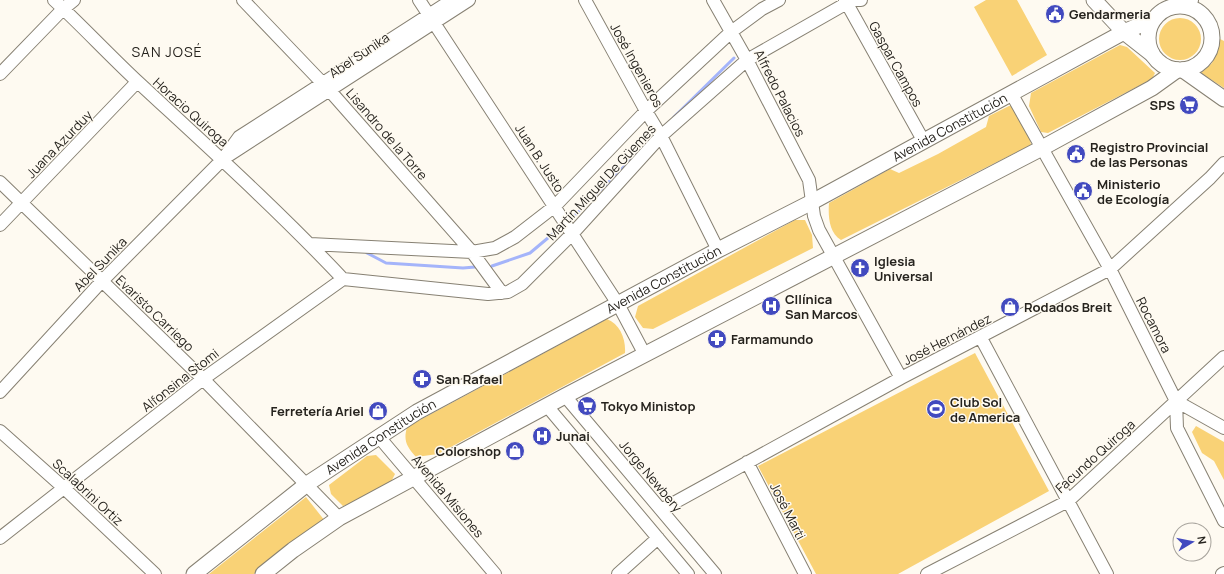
<svg xmlns="http://www.w3.org/2000/svg" width="1224" height="574" font-family="Manrope,sans-serif">
<rect width="100%" height="100%" fill="#fefaf1"/>
<!-- green -->
<path fill="#f9d276" d="M 986,0 L 1017,0 L 1047,55 L 1012,76 L 974,7 Z
M1159 39a21 21 0 1 1 42 0a21 21 0 1 1-42 0Z
M 1220,39 L 1224,41 L 1224,88 L 1201,73 L 1212,63 Z
M 1120,45 L 1127,47 L 1155,73 L 1152,79 L 1048,133 L 1041,132 L 1029,106 L 1031,93 Z
M 1009,106 L 1012,106 L 1030,139 L 1031,145 L 841,240 C 829,233 828,216 829,203 L 890,169 L 899,173 L 938,154 L 986,127 L 989,116 Z
M 795,220 L 805,220 L 812,235 L 813,248 L 653,329 L 643,328 L 635,317 L 638,306 Z
M 607,319 C 620,324 626,339 625,353 L 438,454 L 416,457 C 407,447 403,441 407,427 Z
M 975,353 L 1049,491 L 898,574 L 816,574 L 758,466 Z
M 1196,426 L 1224,442 L 1224,480 L 1214,461 L 1202,453 L 1192,432 Z
M 376,455 L 395,474 L 391,482 L 349,504 L 343,506 L 331,494 L 329,485 L 367,456 Z
M 306,497 L 325,521 L 294,541 L 254,574 L 209,574 Z"/>
<g fill="none" stroke-linecap="round" stroke-linejoin="round">
<!-- stream -->
<path stroke="#a4b4fa" stroke-width="3" d="M 674,117 L 734,58
M 576,214 L 639,152
M 367,253 L 386,263 L 463,268 L 475,267
M 492,266 L 530,253 L 561,227"/>
<defs>
<path id="minor" d="M 243,0 L 330,91 L 472,252 L 502,293
M 419,0 L 618,304 L 645,355
M 585,0 L 646,111 L 661,136 L 718,250
M 713,0 L 747,60 L 809,180 L 814,216 L 819,230 L 901,378
M 845,0 L 923,140
M 1189,7 L 1192,0
M 0,74 L 63,9 L 74,0
M 1011,93 L 1110,269 L 1176,401 L 1177,428 L 1224,521
M 226,155 L 239,137 L 452,0
M 0,182 L 203,379 L 339,518
M 0,225 L 137,82
M 310,244 L 472,252 L 495,248 L 515,237 L 555,206 L 646,111 L 731,32 L 762,9 L 779,0
M 343,279 L 488,294 L 508,292 L 522,284 L 573,233 L 661,136 L 747,60 L 847,3 L 852,0 L 861,0
M 981,338 L 1107,574
M 0,392 L 102,281 L 223,159 L 469,0
M 565,396 L 715,574
M 1176,401 L 1224,428
M 547,406 L 688,574
M 0,431 L 64,488 L 155,574
M 379,437 L 495,574
M 747,462 L 805,574
M 661,510 L 901,378 L 1110,269 L 1210,178 L 1224,163
M 0,538 L 203,379 L 343,279 C 278,210 208,147 139,83 C 110,56 83,27 54,0
M 618,574 L 658,538
M 927,574 L 1068,501 L 1224,357
M 1222,574 L 1224,573"/>
<g id="major">
<path d="M 1094,0 L 1124,32 L 1152,54"/>
<circle cx="1180" cy="38" r="32"/>
<path d="M 1183,70 L 1224,99"/>
<path id="s1" d="M 194,574 L 307,484 L 417,412 L 718,250 L 812,202 L 1124,32 L 1154,19"/>
<path d="M 263,574 L 293,550 L 339,518 L 565,396 L 1042,148 L 1152,88 L 1177,70"/>
</g>
</defs>
<!-- minor casing -->
<use href="#minor" stroke="#878173" stroke-width="14"/>
<!-- major casing -->
<use href="#major" stroke="#878173" stroke-width="17"/>
<!-- minor -->
<use href="#minor" stroke="#fff" stroke-width="12"/>
<!-- major -->
<use href="#major" stroke="#fff" stroke-width="15"/>
</g>
<!-- icons -->
<defs>
<symbol id="civic-disc" viewBox="-11 -11 22 22"><circle r="9.5" fill="#424abf" stroke="#fefaf1"/><path d="M-.6-6.5H3V-4.5H.6V-3L4-1V1h2V6H-6V1h2V-1L-.6-3ZM-1.2 2.5V6h2.4V2.5Z" fill="#fff"/></symbol>
<symbol id="supermarket-disc" viewBox="-11 -11 22 22"><circle r="9.5" fill="#424abf" stroke="#fefaf1"/><path d="M-6-5.5h2.5l.6 2H6L4.5 2H-2.5L-4.4-4H-6ZM-1.5 3.2a1.3 1.3 0 1 0 .1 0ZM3 3.2a1.3 1.3 0 1 0 .1 0Z" fill="#fff"/></symbol>
<symbol id="church-disc" viewBox="-11 -11 22 22"><circle r="9.5" fill="#424abf" stroke="#fefaf1"/><path d="M-1.2-6h2.4v3.5h3.3v2.4h-3.3V6h-2.4V-.1h-3.3v-2.4h3.3Z" fill="#fff"/></symbol>
<symbol id="hospital-disc" viewBox="-11 -11 22 22"><circle r="9.5" fill="#424abf" stroke="#fefaf1"/><path d="M-5-5h3v3.5h4V-5h3V5h-3V1.5h-4V5h-3Z" fill="#fff"/></symbol>
<symbol id="shop-disc" viewBox="-11 -11 22 22"><circle r="9.5" fill="#424abf" stroke="#fefaf1"/><path d="M-5-2.5h2.3a2.7 3.5 0 0 1 5.4 0H5L5.5 6h-11ZM-1.5-2.5h3a1.5 2.3 0 0 0-3 0Z" fill="#fff"/></symbol>
<symbol id="pharmacy-disc" viewBox="-11 -11 22 22"><circle r="9.5" fill="#424abf" stroke="#fefaf1"/><path d="M-2-6h4v4h4v4h-4v4h-4v-4h-4v-4h4Z" fill="#fff"/></symbol>
<symbol id="stadium-disc" viewBox="-11 -11 22 22"><circle r="9.5" fill="#424abf" stroke="#fefaf1"/><path d="M0-5a6.5 5 0 1 0 0 10a6.5 5 0 1 0 0-10ZM-3.5-1.8h7v3.6h-7Z" fill="#fff"/></symbol>
</defs>
<g fill-rule="evenodd">
<use href="#civic-disc" x="1044" y="3" width="22" height="22"/>
<use href="#supermarket-disc" x="1178" y="94" width="22" height="22"/>
<use href="#civic-disc" x="1065" y="143" width="22" height="22"/>
<use href="#civic-disc" x="1072" y="180" width="22" height="22"/>
<use href="#church-disc" x="849" y="257" width="22" height="22"/>
<use href="#hospital-disc" x="760" y="295" width="22" height="22"/>
<use href="#shop-disc" x="999" y="296" width="22" height="22"/>
<use href="#pharmacy-disc" x="706" y="328" width="22" height="22"/>
<use href="#pharmacy-disc" x="411" y="368" width="22" height="22"/>
<use href="#supermarket-disc" x="576" y="395" width="22" height="22"/>
<use href="#stadium-disc" x="925" y="398" width="22" height="22"/>
<use href="#shop-disc" x="367" y="400" width="22" height="22"/>
<use href="#hospital-disc" x="531" y="425" width="22" height="22"/>
<use href="#shop-disc" x="504" y="440" width="22" height="22"/>
</g>
<g text-anchor="middle" stroke-width="3" stroke-linejoin="round" paint-order="stroke">
<!-- poi labels -->
<g font-size="13" font-weight="bold" fill="#26231e" stroke="#fefaf1" text-anchor="start">
<text x="1069" y="19">Gendarmeria</text>
<text x="1175" y="110" text-anchor="end">SPS</text>
<text x="1090" y="152">Registro Provincial<tspan x="1090" dy="15">de las Personas</tspan></text>
<text x="1097" y="189">Ministerio<tspan x="1097" dy="15">de Ecología</tspan></text>
<text x="874" y="266">Iglesia<tspan x="874" dy="15">Universal</tspan></text>
<text x="785" y="304">Cllínica<tspan x="785" dy="15">San Marcos</tspan></text>
<text x="1024" y="312">Rodados Breit</text>
<text x="731" y="344">Farmamundo</text>
<text x="436" y="384">San Rafael</text>
<text x="950" y="407">Club Sol<tspan x="950" dy="15">de America</tspan></text>
<text x="601" y="411">Tokyo Ministop</text>
<text x="364" y="416" text-anchor="end">Ferretería Ariel</text>
<text x="556" y="441">Junai</text>
<text x="501" y="456" text-anchor="end">Colorshop</text>
</g>
<!-- street labels -->
<g font-size="13" fill="#26231e" stroke="#fefaf1">
<text transform="translate(359 55) rotate(-34)" y="5">Abel Sunika</text>
<text transform="translate(896 64) rotate(61)" y="5">Gaspar Campos</text>
<text transform="translate(637 65) rotate(61)" y="5">José Ingenieros</text>
<text transform="translate(780 93) rotate(63)" y="5">Alfredo Palacios</text>
<text transform="translate(191 112) rotate(42)" y="5">Horacio Quiroga</text>
<text dy="5" stroke="none"><textPath href="#s1" startOffset="880">Avenida Constitución</textPath></text>
<text transform="translate(387 134) rotate(49)" y="5">Lisandro de la Torre</text>
<text transform="translate(59 144) rotate(-46)" y="5">Juana Azurduy</text>
<text transform="translate(540 158) rotate(57)" y="5">Juan B. Justo</text>
<text transform="translate(601 182) rotate(-47)" y="5">Martín Miguel De Güemes</text>
<text transform="translate(100 264) rotate(-46)" y="5">Abel Sunika</text>
<text dy="5" stroke="none"><textPath href="#s1" startOffset="556">Avenida Constitución</textPath></text>
<text transform="translate(155 313) rotate(44)" y="5">Evaristo Carriego</text>
<text transform="translate(1154 325) rotate(63)" y="5">Rocamora</text>
<text transform="translate(947 339) rotate(-27)" y="5">José Hernández</text>
<text transform="translate(180 380) rotate(-38)" y="5">Alfonsina Stomi</text>
<text dy="5" stroke="none"><textPath href="#s1" startOffset="232">Avenida Constitución</textPath></text>
<text transform="translate(1095 456) rotate(-42)" y="5">Facundo Quiroga</text>
<text transform="translate(651 476) rotate(50)" y="5">Jorge Newbery</text>
<text transform="translate(88 492) rotate(43)" y="5">Scalabrini Ortiz</text>
<text transform="translate(448 496) rotate(50)" y="5">Avenida Misiones</text>
<text transform="translate(788 511) rotate(63)" y="5">José Marti</text>
</g>
<!-- neighbourhood labels -->
<g font-size="14" letter-spacing="1" fill="#26231e" stroke="#fefaf1">
<text x="167" y="57">SAN JOSÉ</text>
</g>
</g>
<!-- north arrow -->
<g transform="translate(1192 542) rotate(80)"><circle r="19" fill="#fefaf1" stroke="#a8a49d"/>
<path d="M0-3L7 15L0 10L-7 15Z" fill="#424abf"/>
<text y="-6" font-size="11" font-weight="bold" text-anchor="middle" fill="#26231e">N</text>
</g>
</svg>
